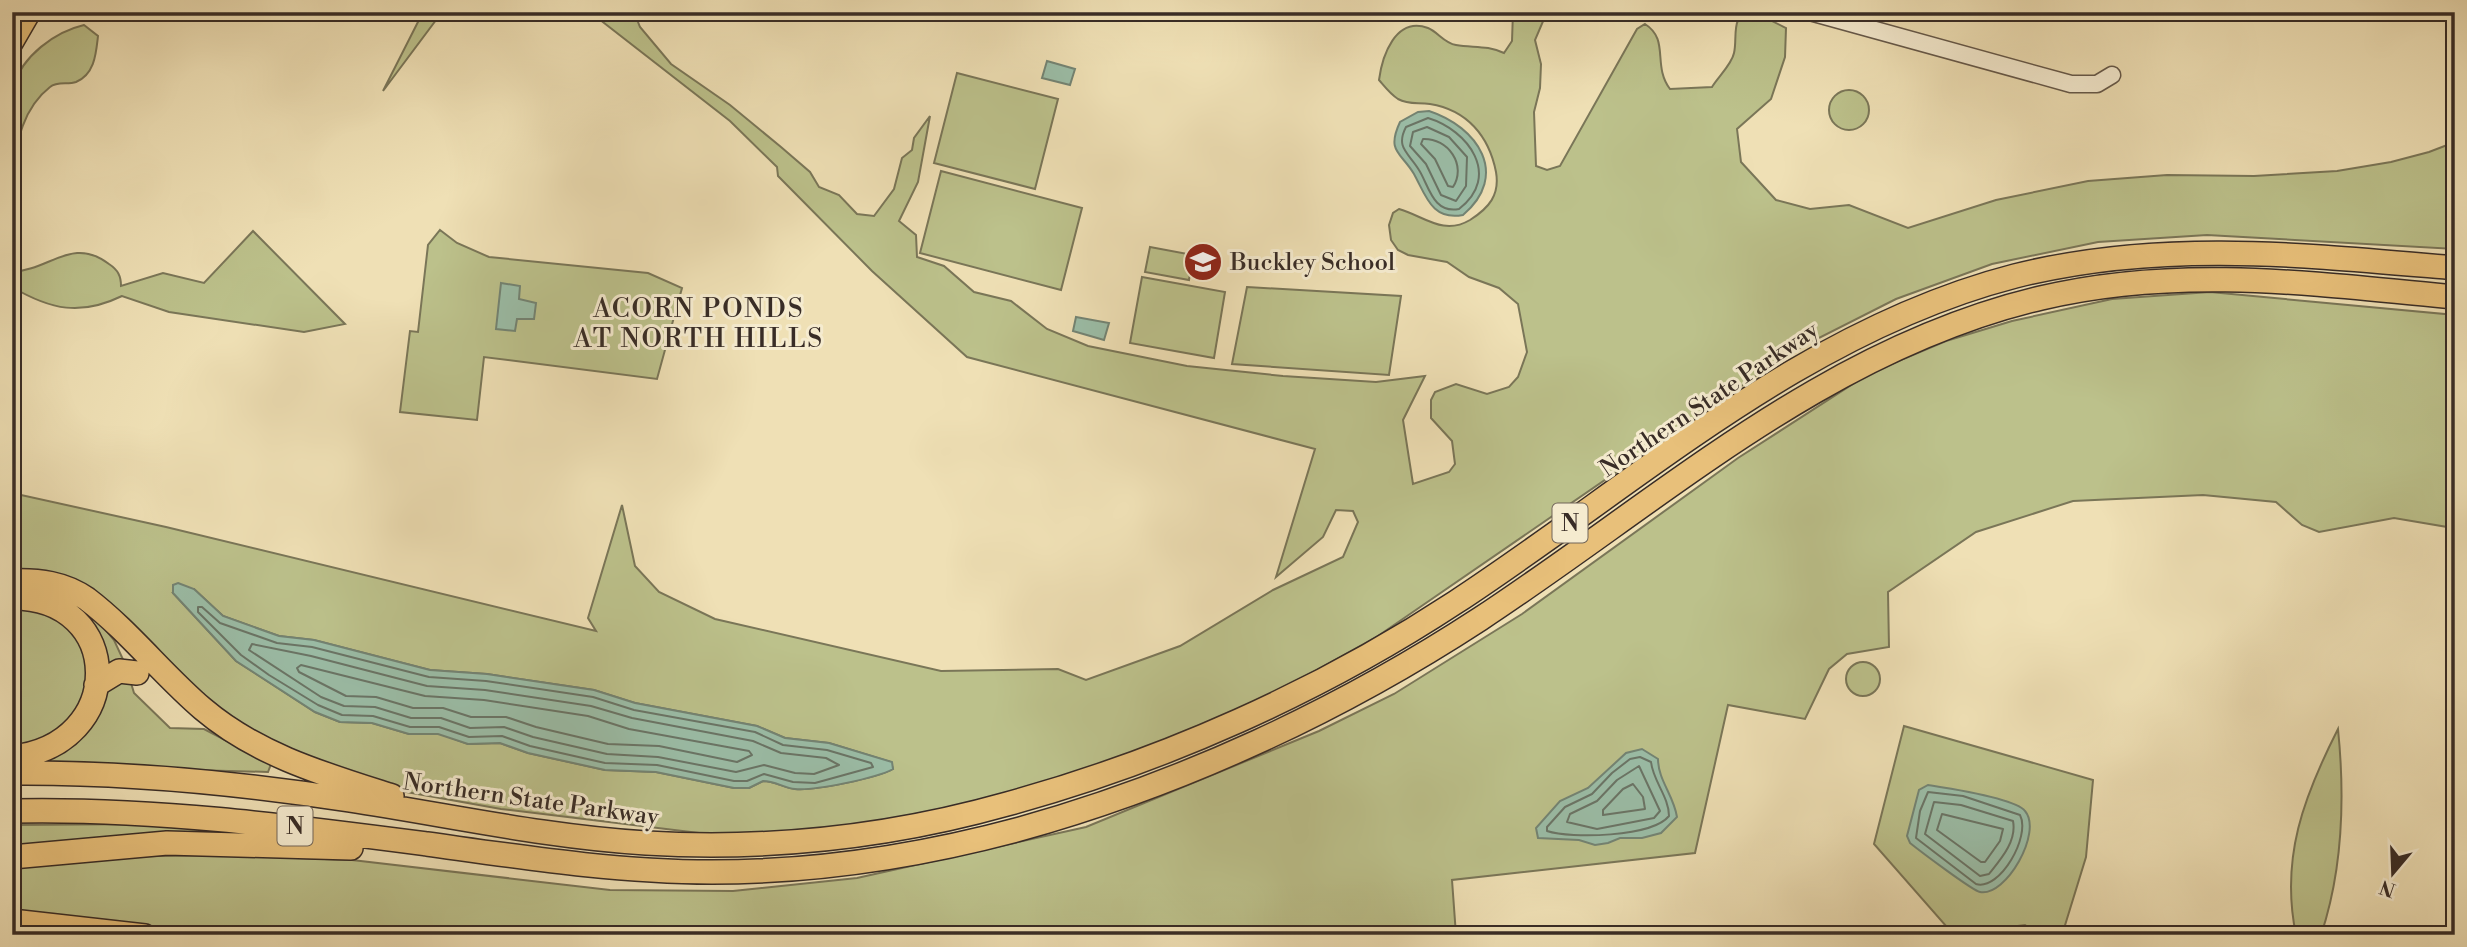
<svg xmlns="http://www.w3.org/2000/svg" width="2467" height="947" font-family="'Libre Bodoni',serif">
<rect width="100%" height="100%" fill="#efe0b5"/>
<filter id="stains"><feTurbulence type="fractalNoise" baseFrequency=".00286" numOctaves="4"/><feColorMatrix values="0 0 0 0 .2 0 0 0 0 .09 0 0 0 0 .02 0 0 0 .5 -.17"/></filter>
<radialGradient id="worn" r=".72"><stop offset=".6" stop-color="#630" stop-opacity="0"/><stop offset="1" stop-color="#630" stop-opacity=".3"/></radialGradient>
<!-- green -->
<path fill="#bcc18b" stroke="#7a7658" stroke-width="2" fill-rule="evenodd" d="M 423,12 L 442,12 L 383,91 Z
M 590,12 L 634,12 L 640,27 L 671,64 L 730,105 L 781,147 L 810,172 L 819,187 L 839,195 L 857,214 L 874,216 L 894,189 L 902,158 L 912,150 L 914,138 L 930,116 L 918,182 L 899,221 L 916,235 L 917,257 L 944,266 L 974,292 L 1011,301 L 1047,329 L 1088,346 L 1187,366 L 1283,376 L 1376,382 L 1425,376 L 1403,420 L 1413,484 L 1449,472 L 1455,464 L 1452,441 L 1431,418 L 1431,400 L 1435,392 L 1456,384 L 1487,394 L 1509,387 L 1518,377 L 1527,352 L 1518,304 L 1499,288 L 1469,277 L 1447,262 L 1408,255 L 1398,250 L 1391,240 L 1389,225 L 1393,213 L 1399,209 C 1424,216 1443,236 1470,220 C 1489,208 1500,195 1496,172 C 1489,136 1467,110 1430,104 C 1418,102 1409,105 1398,99 C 1390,94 1385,87 1379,80 C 1382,57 1395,16 1428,28 C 1438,32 1444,43 1456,45 C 1473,48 1487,45 1504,53 L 1512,41 L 1513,12 L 1547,12 L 1535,40 L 1541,64 L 1540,88 L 1534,112 L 1536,166 L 1547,170 L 1560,166 L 1637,29 L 1645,24 C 1670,40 1652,65 1670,89 L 1712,87 C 1718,77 1732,64 1734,53 C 1738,37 1729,12 1754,12 L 1786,28 L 1785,57 L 1771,99 L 1737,129 L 1741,162 L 1776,200 L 1810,209 L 1849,205 L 1908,228 L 1996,200 L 2088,181 L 2167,175 L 2254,176 L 2337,171 L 2391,162 L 2429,152 L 2455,142 L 2455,249 L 2207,235 L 2098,242 L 1992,264 L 1896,299 L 1791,352 L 1378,636 L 1288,686 L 1166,742 L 1071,775 L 968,806 L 859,827 L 778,835 L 699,833 L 501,809 L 401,791 L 267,744 L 198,695 L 105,602 L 12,575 L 12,493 L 166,527 L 596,631 L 588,618 L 622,505 L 635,566 L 659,592 L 715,619 L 941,671 L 1058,669 L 1086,680 L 1180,646 L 1273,590 L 1343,557 L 1358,522 L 1353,511 L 1336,510 L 1323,537 L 1276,577 L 1315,449 L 967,357 L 872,271 L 778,176 L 777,167 L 730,121 ZM 194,589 L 223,616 L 279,636 L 314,640 L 430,670 L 487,674 L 594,690 L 635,703 L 757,726 L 785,738 L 829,743 L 891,762 L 893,769 C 877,778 814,791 795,789 C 784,788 775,781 763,781 L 749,788 L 734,788 L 656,772 L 605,770 L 528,753 L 500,743 L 468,744 L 438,733 L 409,734 L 372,723 L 340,722 L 315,712 L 236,661 L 173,593 Z
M 84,25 L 98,36 C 96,53 95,74 76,82 C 68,85 57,81 50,87 C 23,108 17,141 12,173 C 12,154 7,102 13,86 C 23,56 54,32 84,25 Z
M 957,73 L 1058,99 L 1035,189 L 934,163 Z
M1829 110a20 20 0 1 1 40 0a20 20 0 1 1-40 0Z
M 941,171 L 1082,208 L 1061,290 L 920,253 Z
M 440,230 L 457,243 L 489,257 L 648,273 L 682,288 L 657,379 L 484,357 L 477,420 L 400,412 L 410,331 L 418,332 L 428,245 Z
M 253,231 L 345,324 L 304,332 L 169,312 L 122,296 C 81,316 51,310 12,287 L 12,272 C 50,270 72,236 109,264 C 118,270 121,276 121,286 L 163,273 L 204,283 Z
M 1150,247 L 1193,255 L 1189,280 L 1145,272 Z
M 1142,277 L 1225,292 L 1214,358 L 1130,343 Z
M 1247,287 L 1401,296 L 1389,375 L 1232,364 Z
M 2210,292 L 2455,315 L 2455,537 L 2447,527 L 2394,518 L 2319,532 L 2302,525 L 2276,502 L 2203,495 L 2073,501 L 1976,532 L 1888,592 L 1889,647 L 1847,654 L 1829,669 L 1805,719 L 1728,705 L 1695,853 L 1452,880 L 1456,935 L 230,935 L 12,911 L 12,868 L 103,857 L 216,855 L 352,860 L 610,890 L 733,891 L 857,878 L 1086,827 L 1319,731 L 1394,694 L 1522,614 L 1738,458 L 1870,373 L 1946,341 L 2012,321 L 2112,299 Z
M 87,607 L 114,640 L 127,668 L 103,675 L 79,619 Z
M 32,608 C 61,619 99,642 89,680 C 86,696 76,712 70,726 L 12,754 L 12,609 Z
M1846 679a17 17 0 1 1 34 0a17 17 0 1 1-34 0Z
M 119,678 L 131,683 L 134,693 L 170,728 L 204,729 L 271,764 L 268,772 L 48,766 L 46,757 L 102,693 Z
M 1904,726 L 2093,780 L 2086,857 L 2062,935 L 2039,935 L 2025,925 L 1953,934 L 1874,844 Z
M 2338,729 C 2345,798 2343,869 2321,935 L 2296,935 C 2280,858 2304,796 2338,729 Z
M 147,824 L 239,833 L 238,839 L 12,851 L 12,825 Z"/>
<!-- water -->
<path fill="#9bbea8" stroke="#738474" stroke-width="2" d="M 1047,61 L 1075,69 L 1070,85 L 1042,78 Z
M 1429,111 C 1478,127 1510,175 1463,215 C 1432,221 1426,196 1414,174 C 1401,152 1386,152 1400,122 L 1418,112 Z
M 501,283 L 520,286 L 519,299 L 536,303 L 534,319 L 517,319 L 515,331 L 496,329 Z
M 1076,317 L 1109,323 L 1104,340 L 1073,331 Z
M 178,583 L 194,589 L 223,616 L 279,636 L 314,640 L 430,670 L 487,674 L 594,690 L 635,703 L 757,726 L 785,738 L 829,743 L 892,762 L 893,769 C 877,778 814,791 795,789 C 784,788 775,781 763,781 L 749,788 L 734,788 L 656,772 L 605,770 L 528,753 L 500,743 L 468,744 L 438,734 L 409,734 L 372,723 L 340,722 L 315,712 L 236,661 L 173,593 L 173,585 Z
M 1642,749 L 1658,759 C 1658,780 1674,796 1677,817 L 1661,833 L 1642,838 L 1620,838 L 1608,843 L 1595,845 L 1579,840 L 1538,838 L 1536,828 L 1560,801 L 1588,788 L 1626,753 Z
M 1928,785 C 1947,788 2015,798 2025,811 C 2043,832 2006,897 1980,892 C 1973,891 1920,851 1910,843 L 1907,836 L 1919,790 Z"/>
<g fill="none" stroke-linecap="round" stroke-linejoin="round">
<!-- shore -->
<path stroke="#6a7567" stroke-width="2" d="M 1428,118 C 1468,130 1502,176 1459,209 C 1433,214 1429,186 1419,170 C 1409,153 1395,148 1406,127 Z
M 1427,127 L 1449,137 L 1467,157 L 1466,186 L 1456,201 L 1441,195 L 1426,164 L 1410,146 L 1413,132 Z
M 1423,139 C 1448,138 1467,165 1453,187 L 1448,186 L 1435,159 L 1421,144 Z
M 198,607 L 202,607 L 220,623 L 277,643 L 312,647 L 429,677 L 486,681 L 593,697 L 634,710 L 755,732 L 783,745 L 827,750 L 871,763 L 873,767 L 815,783 L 793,782 L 764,774 L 747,781 L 734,781 L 657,765 L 605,763 L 530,746 L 502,736 L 469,737 L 439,727 L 410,727 L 373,716 L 342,715 L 318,705 L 269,675 L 241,655 L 198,612 Z
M 252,644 L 311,656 L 427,686 L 485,690 L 591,706 L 632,718 L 753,741 L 781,753 L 826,758 L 839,765 L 814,774 L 795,773 L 764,765 L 736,772 L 658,757 L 607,754 L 533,737 L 504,727 L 470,728 L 441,718 L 411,718 L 375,707 L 344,706 L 321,697 L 249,650 Z
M 301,665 L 425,696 L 484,700 L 588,716 L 629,729 L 749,751 L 752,755 L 737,762 L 659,746 L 608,744 L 536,727 L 506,717 L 471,717 L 443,708 L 413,708 L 376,697 L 346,696 L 299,672 L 297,668 Z
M 1640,757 L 1651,762 C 1653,781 1669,797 1669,816 C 1652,837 1571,839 1547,831 L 1547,827 L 1565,807 L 1592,794 L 1612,773 L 1630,759 Z
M 1639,766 L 1660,811 L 1654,818 L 1597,829 L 1567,822 L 1570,814 L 1597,801 L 1617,780 Z
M 1633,784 L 1643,797 L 1645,809 L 1603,815 L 1603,810 L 1623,789 Z
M 1928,792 L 1963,796 L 2020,815 C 2031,836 2000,891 1976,884 L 1916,838 L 1920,811 Z
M 1934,802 L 1961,805 L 2013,821 C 2017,841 2001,859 1989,874 L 1980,876 L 1925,834 Z
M 1942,814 L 2003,829 L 2000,841 L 1985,862 L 1981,862 L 1937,830 Z"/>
<defs>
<path id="minor" d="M 1810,12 L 2071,84 L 2097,84 L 2112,75"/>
<path id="major" d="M 12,43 L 30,12
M 12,920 L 145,935"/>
<path id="highway" d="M 12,581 C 39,580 64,583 87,599 C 129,631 163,675 203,709 C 257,755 326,775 392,796
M 12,598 C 125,597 127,745 12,757
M 96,685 L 119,671 L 137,673
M 12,773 C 125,772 238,783 349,800 C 448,815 546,837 646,843 C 767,850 890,837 1007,804 C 1164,761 1319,692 1456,602 C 1636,484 1802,331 2015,276 C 2161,239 2306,255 2455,268
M 12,811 C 152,808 289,826 427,844 C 521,857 616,872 712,872 C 816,872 920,856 1020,829 C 1182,784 1339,711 1480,619 C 1661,500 1825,349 2041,298 C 2179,265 2316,284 2455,297
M 12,857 L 167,843 L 351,848"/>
</defs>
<!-- minor casing -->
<use href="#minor" stroke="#66594a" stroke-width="19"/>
<!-- major casing -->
<use href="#major" stroke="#382c26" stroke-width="24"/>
<!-- highway casing -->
<use href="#highway" stroke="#382c26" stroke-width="26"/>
<!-- minor -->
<use href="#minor" stroke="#f5ebcf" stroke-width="16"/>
<!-- major -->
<use href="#major" stroke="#e8c07a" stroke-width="21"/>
<!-- highway -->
<use href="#highway" stroke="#e8c07a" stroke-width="23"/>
</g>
<!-- icons -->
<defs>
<symbol id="school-disc" viewBox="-11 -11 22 22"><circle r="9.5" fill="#8f2418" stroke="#f5ebcf"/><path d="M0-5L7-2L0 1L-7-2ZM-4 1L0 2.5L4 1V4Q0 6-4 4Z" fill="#fff"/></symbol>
</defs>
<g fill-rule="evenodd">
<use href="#school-disc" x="1181" y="240" width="44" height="44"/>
</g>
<g text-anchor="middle" stroke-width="6" stroke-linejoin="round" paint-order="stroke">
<!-- shield labels -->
<g fill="#f5ebcf" stroke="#716559" stroke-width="2">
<rect x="1552.5" y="503.5" width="35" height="39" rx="5"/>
<rect x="277.5" y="806.5" width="35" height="39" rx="5"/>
</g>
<g font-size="23" font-weight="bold" fill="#382c26">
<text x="1570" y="531">N</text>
<text x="295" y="834">N</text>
</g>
<!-- poi labels -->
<g font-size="24" fill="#382c26" stroke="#f5ebcf" text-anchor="start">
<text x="1230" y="270">Buckley School</text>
</g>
<!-- street labels -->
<g font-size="24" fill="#382c26" stroke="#f5ebcf">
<text transform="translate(1709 399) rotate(-34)" y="8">Northern State Parkway</text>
<text transform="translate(531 799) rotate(8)" y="8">Northern State Parkway</text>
</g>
<!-- neighbourhood labels -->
<g font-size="26" letter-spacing="2" fill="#382c26" stroke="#f5ebcf">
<text x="699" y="317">ACORN PONDS<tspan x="699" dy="30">AT NORTH HILLS</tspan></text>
</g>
</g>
<!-- margin -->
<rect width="2467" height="947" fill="none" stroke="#efe0b5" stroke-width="42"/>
<rect x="14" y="14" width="2439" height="919" fill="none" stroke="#382c26" stroke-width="3.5"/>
<rect x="21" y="21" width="2425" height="905" fill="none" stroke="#382c26" stroke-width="2"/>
<!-- north arrow -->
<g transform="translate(2393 873) rotate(199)" stroke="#f5ebcf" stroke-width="5" paint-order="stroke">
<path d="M0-5L12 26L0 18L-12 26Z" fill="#382c26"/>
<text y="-10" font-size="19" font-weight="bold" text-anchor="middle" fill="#382c26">N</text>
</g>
<rect width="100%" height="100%" filter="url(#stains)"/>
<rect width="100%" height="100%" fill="url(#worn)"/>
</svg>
